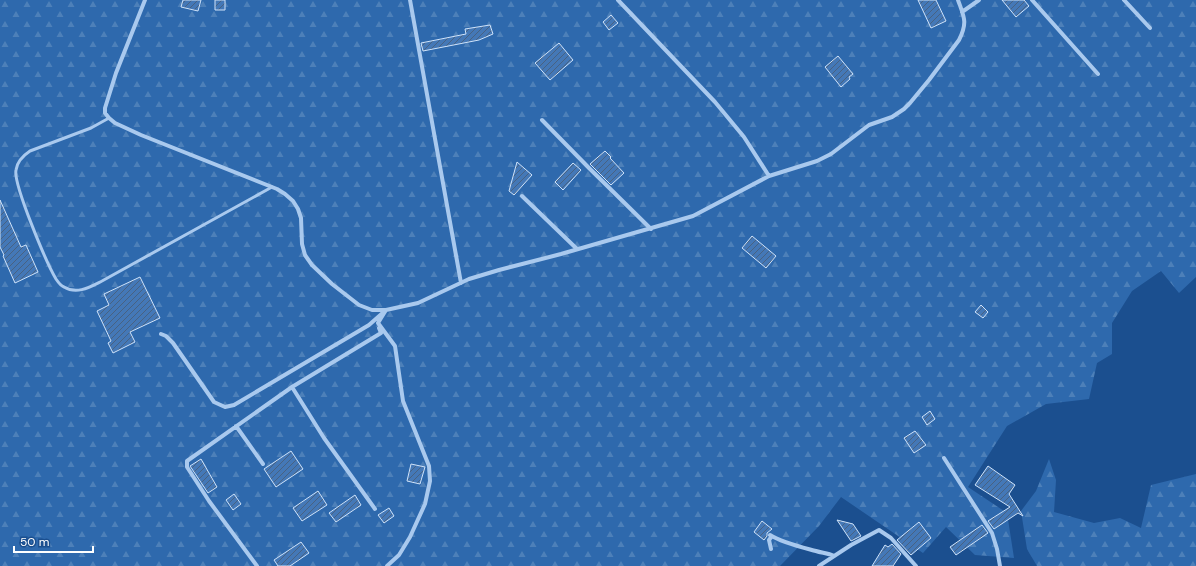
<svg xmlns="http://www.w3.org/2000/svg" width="1196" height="566" font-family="'DM Sans',sans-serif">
<defs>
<pattern id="forest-firs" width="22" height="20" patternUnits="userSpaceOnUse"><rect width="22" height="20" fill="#2e69ad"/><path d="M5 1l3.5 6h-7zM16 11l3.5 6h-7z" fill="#4d80b9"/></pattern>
<pattern id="building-hatch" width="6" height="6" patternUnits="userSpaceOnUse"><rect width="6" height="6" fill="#4478b7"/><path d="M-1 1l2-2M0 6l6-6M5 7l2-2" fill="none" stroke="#486282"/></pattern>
</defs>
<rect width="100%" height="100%" fill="#1b4f8f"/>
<!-- forest -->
<path fill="url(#forest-firs)" d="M 0,0 L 1196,0 L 1196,277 L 1179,293 L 1161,271 L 1132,291 L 1112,323 L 1112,354 L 1097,363 L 1089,399 L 1046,404 L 1007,426 L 968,487 L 1007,513 L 1014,558 L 975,555 L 946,527 L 923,553 L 841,497 L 819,526 L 780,566 L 0,566 Z
M 1049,459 L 1056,480 L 1054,512 L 1094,523 L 1120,518 L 1141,528 L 1151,485 L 1196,474 L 1196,566 L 1037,566 L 1027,549 L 1021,511 L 1036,491 Z"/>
<!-- building -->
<path fill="url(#building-hatch)" stroke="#cfe3fa" d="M 183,0 L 201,0 L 198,11 L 181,7 Z
M 215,0 L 225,0 L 225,10 L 215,10 Z
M 918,0 L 936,0 L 946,21 L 931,28 Z
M 1002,0 L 1024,0 L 1029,6 L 1016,17 Z
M 611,15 L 618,23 L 609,30 L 603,22 Z
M 490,25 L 493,34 L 479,40 L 423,51 L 421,43 L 466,34 L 465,29 Z
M 559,43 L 573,60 L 550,80 L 535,63 Z
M 838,56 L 853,74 L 849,77 L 850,79 L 841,87 L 825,67 Z
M 605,151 L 611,157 L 610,158 L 624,173 L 611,185 L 590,164 Z
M 517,162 L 532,175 L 514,195 L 509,191 Z
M 573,163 L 581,170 L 563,190 L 555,182 Z
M 0,200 L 21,247 L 26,245 L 38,272 L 15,283 L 3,256 L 4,255 L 0,247 Z
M 752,236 L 776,256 L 766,268 L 742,248 Z
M 140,277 L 160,318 L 130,332 L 135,342 L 113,353 L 108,343 L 111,341 L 97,311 L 109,305 L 104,294 Z
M 981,305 L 988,312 L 983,318 L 975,312 Z
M 930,411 L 935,419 L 927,425 L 922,417 Z
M 915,431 L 926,445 L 914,453 L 904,438 Z
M 291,451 L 303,469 L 276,487 L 264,469 Z
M 201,459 L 217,487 L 208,493 L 190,466 Z
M 411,464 L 425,467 L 420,484 L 407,481 Z
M 988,466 L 1015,485 L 1009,494 L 1023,516 L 1018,513 L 994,529 L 988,521 L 1010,507 L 975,485 Z
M 318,491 L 327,505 L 302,521 L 293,508 Z
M 234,494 L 241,504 L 233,510 L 226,500 Z
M 355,495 L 361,505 L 336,522 L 329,513 Z
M 389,508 L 394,516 L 384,523 L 378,515 Z
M 837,520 L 853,524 L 861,536 L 851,541 Z
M 762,521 L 772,529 L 767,533 L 767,536 L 764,540 L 754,532 Z
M 919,522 L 931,538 L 911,555 L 897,540 Z
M 982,525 L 988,533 L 956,555 L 950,547 Z
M 301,542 L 309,553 L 290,566 L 278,566 L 274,560 Z
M 892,544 L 901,554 L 893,566 L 872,566 L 885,545 L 888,547 Z"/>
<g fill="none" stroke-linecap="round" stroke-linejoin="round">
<!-- service -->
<path stroke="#a9c9ee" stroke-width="3" d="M 109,118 L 91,128 L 30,151 C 24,155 17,162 16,170 C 13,184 47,264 56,279 C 58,282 61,286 64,287 C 77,295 90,287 102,281 L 272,187"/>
<!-- minor -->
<path stroke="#a9c9ee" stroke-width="4" d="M 145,0 L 116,73 L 105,108 L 105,113 L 109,118 L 115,123 L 141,135 L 277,189 L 285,194 L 293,201 L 298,209 L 301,218 L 302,244 L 305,255 L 312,265 L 332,284 L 359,305 L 372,310 L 386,310 L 418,303 L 469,279 L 499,270 L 561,254 L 693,216 L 769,176 L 817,161 L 831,154 L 869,125 L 892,117 L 904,109 L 910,103 L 929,80 L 959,40 C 968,22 964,17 958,0
M 410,0 L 461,283
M 618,0 L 715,102 L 744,137 L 769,176
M 1032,0 L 1098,74
M 1124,0 L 1150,28
M 962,12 L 979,0
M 542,120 L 589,168 L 651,229
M 522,196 L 577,249
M 161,334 L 166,336 L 173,343 L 214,402 L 225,407 L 234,405 L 369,325 L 386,310 L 378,323 L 395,346 L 403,401 L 429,466 L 430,481 L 425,504 L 410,537 L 399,555 L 387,566
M 292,387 L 324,438 L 375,509
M 236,426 L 263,464
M 944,458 L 992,533 L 997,549 L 1000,566
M 770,535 C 783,543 801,547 816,551 C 822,553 828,553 834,556
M 771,549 L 769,540 L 772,536
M 257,566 L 209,501 L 187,467 L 187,461 L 292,387 L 381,333 L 379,328
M 819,566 L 851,545 L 879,530 L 891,538 L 916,566"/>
</g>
<!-- scale -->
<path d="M14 546v6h79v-6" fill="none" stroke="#ffffff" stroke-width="2"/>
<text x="20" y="546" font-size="12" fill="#ffffff" stroke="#1b4f8f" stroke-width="3" paint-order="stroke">50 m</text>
</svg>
